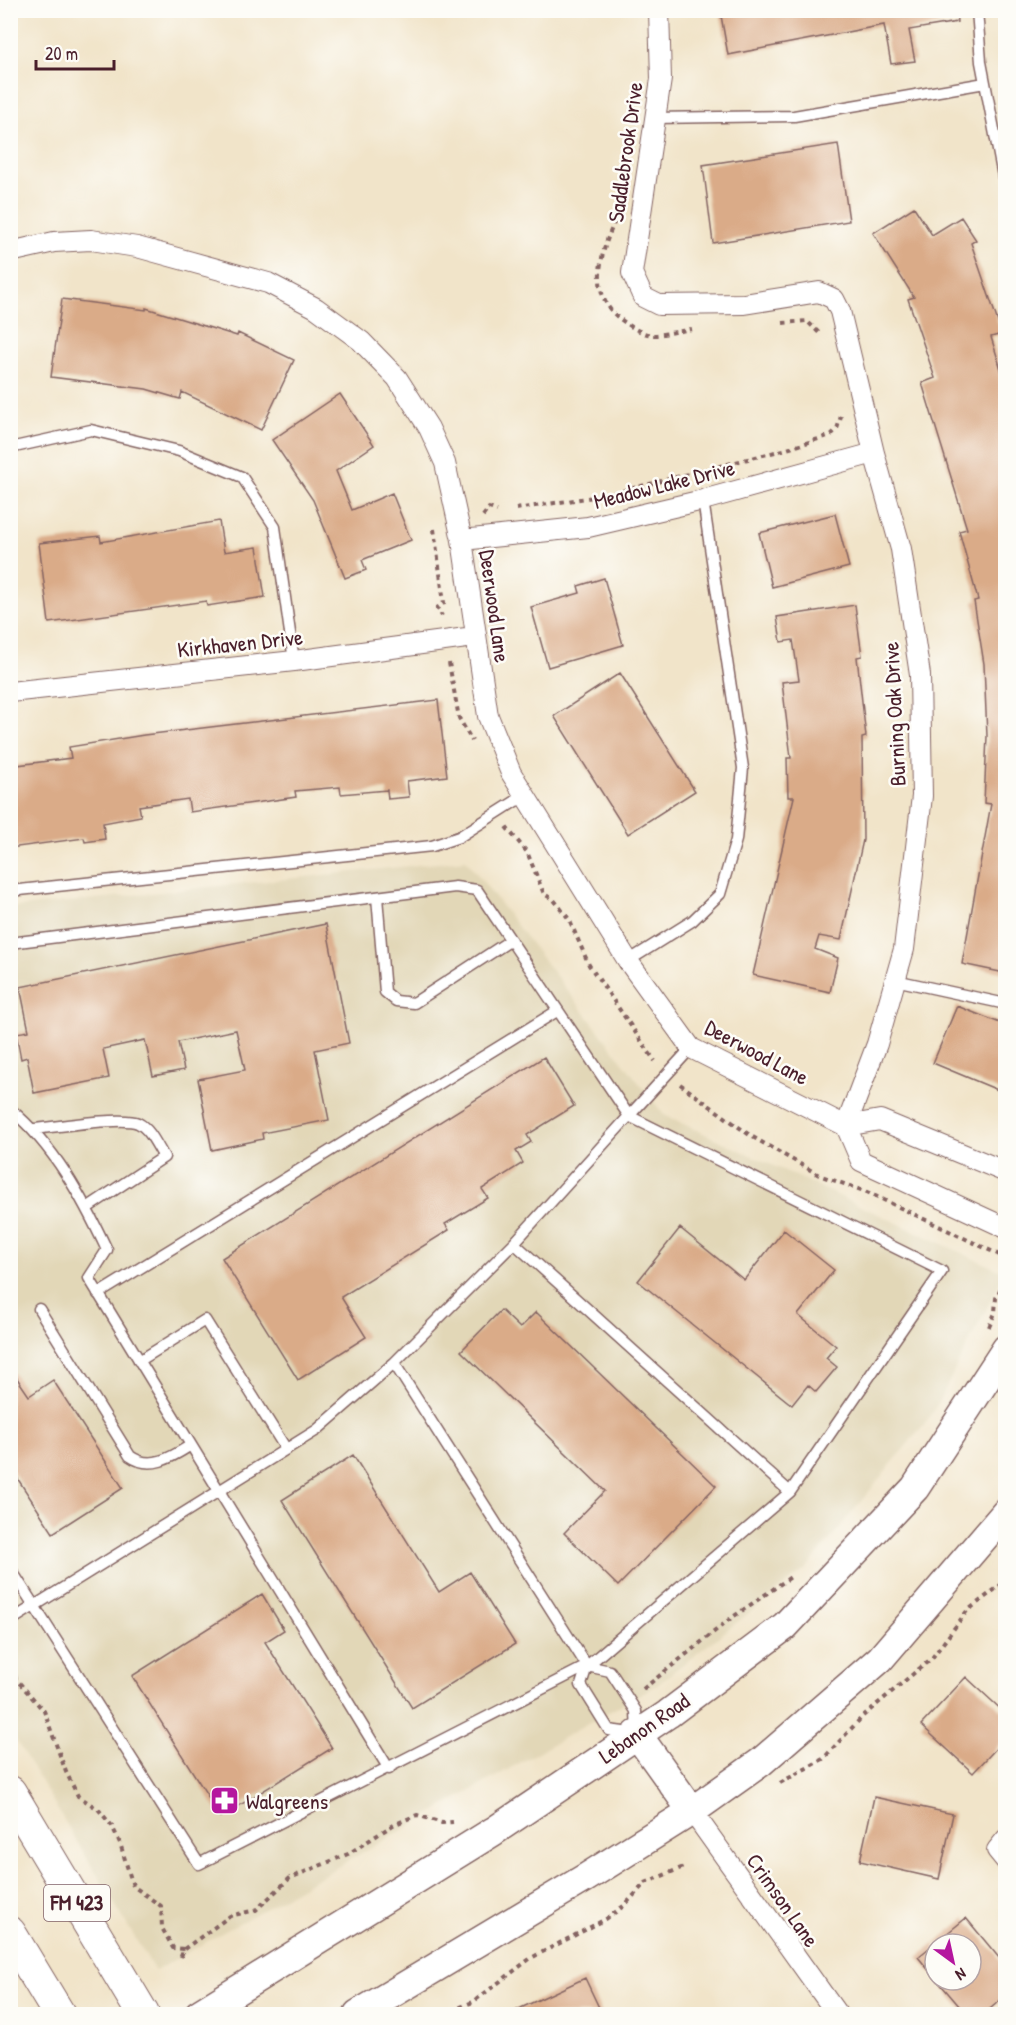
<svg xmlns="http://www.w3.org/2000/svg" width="1016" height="2025" font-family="'Patrick Hand',sans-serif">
<rect width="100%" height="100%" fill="#fdfcf7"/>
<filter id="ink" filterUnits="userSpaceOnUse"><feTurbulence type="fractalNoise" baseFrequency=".0167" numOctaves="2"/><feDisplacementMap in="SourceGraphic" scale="12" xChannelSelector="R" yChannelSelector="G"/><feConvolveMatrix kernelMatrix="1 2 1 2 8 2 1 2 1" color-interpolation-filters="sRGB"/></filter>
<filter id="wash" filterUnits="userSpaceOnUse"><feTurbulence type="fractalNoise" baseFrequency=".008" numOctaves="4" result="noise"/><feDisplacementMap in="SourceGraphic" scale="24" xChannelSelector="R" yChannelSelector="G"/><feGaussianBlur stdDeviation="1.35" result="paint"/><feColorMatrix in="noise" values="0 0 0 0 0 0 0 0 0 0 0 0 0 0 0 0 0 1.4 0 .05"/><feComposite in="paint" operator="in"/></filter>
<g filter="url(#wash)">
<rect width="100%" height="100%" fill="#f1e4c9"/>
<!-- built -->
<path fill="#e2d7b7" d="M 466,860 L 664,1115 L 1005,1273 L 932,1414 L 806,1569 L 656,1685 L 155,1971 L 11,1732 L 11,908 Z"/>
<g id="blocks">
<!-- building -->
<path fill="#daab88" d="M 720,10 L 956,10 L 957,22 L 909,30 L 915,61 L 891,64 L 884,25 L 728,55 Z
M 838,144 L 849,221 L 713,243 L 703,165 Z
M 914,207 L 932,235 L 961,217 L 976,240 L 971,243 L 1002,334 L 991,337 L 1005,382 L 1005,461 L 999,463 L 1005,482 L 1005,973 L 962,964 L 991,804 L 984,803 L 987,736 L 984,664 L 974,601 L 978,600 L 959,531 L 967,529 L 922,383 L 935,378 L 908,299 L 914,297 L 873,233 Z
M 62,299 L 146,310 L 146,308 L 237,336 L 238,333 L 294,360 L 261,430 L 182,392 L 180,399 L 146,389 L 51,377 Z
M 340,394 L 374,445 L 336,471 L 352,510 L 392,493 L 411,540 L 362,560 L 366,570 L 345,578 L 313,500 L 272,440 Z
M 835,514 L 849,567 L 772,587 L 759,533 Z
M 219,521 L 224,552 L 257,547 L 265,597 L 207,606 L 206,601 L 49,623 L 39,543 L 100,536 L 101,542 Z
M 604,578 L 623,645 L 548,667 L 531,607 L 580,593 L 578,586 Z
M 855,605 L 862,656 L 857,657 L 866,737 L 862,738 L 863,840 L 841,940 L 819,936 L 815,949 L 838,958 L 830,992 L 753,975 L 794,797 L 788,797 L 787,758 L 791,758 L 782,682 L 799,680 L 793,640 L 781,642 L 777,617 Z
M 620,673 L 695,791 L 628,834 L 554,716 Z
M 438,700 L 447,776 L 407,781 L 409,797 L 388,799 L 387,790 L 341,794 L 340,787 L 295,791 L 296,797 L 190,812 L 188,799 L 139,806 L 141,816 L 103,823 L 105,839 L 85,842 L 84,838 L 10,848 L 10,766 L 71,758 L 69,747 L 144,735 Z
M 326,924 L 349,1043 L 315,1050 L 329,1120 L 262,1133 L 263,1139 L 212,1150 L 198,1079 L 245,1070 L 236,1030 L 178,1042 L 184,1070 L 153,1076 L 145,1040 L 103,1049 L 109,1078 L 34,1093 L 27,1057 L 21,1059 L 16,1033 L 29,1031 L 20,987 Z
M 957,1006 L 1005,1025 L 1005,1093 L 933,1063 Z
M 544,1057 L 574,1106 L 527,1135 L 531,1142 L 516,1151 L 523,1163 L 482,1189 L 488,1198 L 445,1224 L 449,1230 L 341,1297 L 366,1337 L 298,1380 L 222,1258 Z
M 680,1228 L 744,1280 L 784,1230 L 834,1270 L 798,1315 L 836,1346 L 826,1358 L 837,1367 L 816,1392 L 808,1385 L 792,1405 L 638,1281 Z
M 501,1310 L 520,1328 L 536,1312 L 716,1486 L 618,1586 L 564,1533 L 605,1491 L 461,1351 Z
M 10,1368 L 29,1396 L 53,1380 L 123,1488 L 53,1533 L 10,1467 Z
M 353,1455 L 439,1592 L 470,1572 L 515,1644 L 412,1708 L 282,1500 Z
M 262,1594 L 284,1630 L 265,1642 L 332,1748 L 221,1817 L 132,1676 Z
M 966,1677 L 1005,1713 L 1005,1739 L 973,1773 L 921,1725 Z
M 874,1797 L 953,1814 L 939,1879 L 860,1861 Z
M 966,1918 L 1005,1965 L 1005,1996 L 984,2014 L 966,2014 L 937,1980 L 971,1980 L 971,1944 L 935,1944 L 935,1978 L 918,1957 Z
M 585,1978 L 602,2014 L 508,2014 Z"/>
</g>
</g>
<g filter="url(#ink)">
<use href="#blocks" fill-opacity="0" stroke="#846462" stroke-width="1.5"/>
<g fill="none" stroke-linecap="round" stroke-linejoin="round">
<defs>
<path id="lane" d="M 977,10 L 981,62 L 1006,192
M 653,118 L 794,116 L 985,83
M 10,448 L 91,430 L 179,451 L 242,477 L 275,527 L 294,661
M 10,891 L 432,846 L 459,837 L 525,795
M 377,897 L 385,992 L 396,1001 L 414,1003 L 511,940
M 10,943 L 455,887 L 477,890 L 629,1116 L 691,1048
M 628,961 L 692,921 L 720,894 L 736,840 L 743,768 L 703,500
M 895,980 L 1006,1004
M 10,1109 C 54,1145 83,1199 107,1250 L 89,1278 L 389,1769
M 35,1129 C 55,1127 123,1116 138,1123 C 150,1129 157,1146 164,1157 L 87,1208
M 98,1294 L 557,1011
M 39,1309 L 130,1456 C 151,1471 172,1457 191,1445
M 139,1361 L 205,1320 L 286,1449
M 394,1363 L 587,1666 L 610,1671 L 636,1711 L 637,1734 L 609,1730 L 581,1685 L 587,1666
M 10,1568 L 199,1864 L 587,1666 L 790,1492 L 942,1271 L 629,1116 L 514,1243 L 790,1492
M 10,1621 L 317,1430 L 394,1363 L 514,1243"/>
<path id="street" d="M 659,10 L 661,79 L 632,273 L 643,297 L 659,305 L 744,304 L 819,292 L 834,299 L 840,311 L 874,453 L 901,549 L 920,675 L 922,796 L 904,949 L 877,1044 L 846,1126
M 10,252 L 54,242 L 91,240 L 137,247 L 268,283 L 316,308 L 361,341 L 397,378 L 429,428 L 445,463 L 462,540 L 488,716 L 511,773 L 628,961 L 691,1048 L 846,1126 L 880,1120 L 1006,1172
M 462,540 L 588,527 L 703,500 L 874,453
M 10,692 L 294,661 L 474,637
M 846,1126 L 861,1161 L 1006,1228
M 692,1811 L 837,2014
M 1006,1839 L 997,1850 L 1006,1861"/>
<path id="secondary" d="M 637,1734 L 692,1811
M 199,2014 L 494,1831 L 668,1714 L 785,1626 L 915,1488 L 1006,1349
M 358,2014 L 587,1877 L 692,1811 L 761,1762 L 880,1659 L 1006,1512"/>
<path id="primary" d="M 10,1792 L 143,2014
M 10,1933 L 59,2014"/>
</defs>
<!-- lane casing -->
<use href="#lane" stroke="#846462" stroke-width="13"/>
<!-- street casing -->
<use href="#street" stroke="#846462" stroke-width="22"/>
<!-- secondary casing -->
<use href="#secondary" stroke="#846462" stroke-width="31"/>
<!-- primary casing -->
<use href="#primary" stroke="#846462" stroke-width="34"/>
<!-- path -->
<path stroke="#846462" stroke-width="4" stroke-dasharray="4.5 4.5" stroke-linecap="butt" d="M 615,221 C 599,255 587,300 626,323 C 634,329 645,335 655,335 C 667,334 680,331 692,329
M 783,323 L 807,321 L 820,334
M 516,509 L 606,495 L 787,449 L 831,435 L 837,429 L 841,416
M 483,516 L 489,508 L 497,511
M 434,529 L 444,603 L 437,608 L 442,616
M 449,663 L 459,718 L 472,741
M 506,827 L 527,852 L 544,894 L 554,900 L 569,919 L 589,965 L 655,1061
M 680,1084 L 751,1136 L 819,1175 L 867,1192 L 1006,1258
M 989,1327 L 995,1313 L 996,1298 L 1006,1277
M 10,1658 L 16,1679 L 44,1711 L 66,1772 L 78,1796 L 98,1809 L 112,1826 L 120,1843 L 133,1886 L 161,1906 L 162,1928 L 173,1948 L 184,1949 L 179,1961
M 643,1689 L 730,1619 L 792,1576
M 780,1783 L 823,1759 L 863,1716 L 932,1658 L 967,1611 L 1006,1581
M 184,1949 L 230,1916 L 256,1910 L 290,1878 L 348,1854 L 393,1825 L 417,1815 L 442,1823 L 453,1822
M 443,2014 L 473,2002 L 531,1958 L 606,1919 L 625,1905 L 645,1883 L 686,1866"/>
<!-- lane -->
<use href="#lane" stroke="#fff" stroke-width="10"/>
<!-- street -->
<use href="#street" stroke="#fff" stroke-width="20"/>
<!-- secondary -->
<use href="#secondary" stroke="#fff" stroke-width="28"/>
<!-- primary -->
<use href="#primary" stroke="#fff" stroke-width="32"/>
</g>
</g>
<!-- icons -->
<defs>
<symbol id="pharmacy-square" viewBox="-11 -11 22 22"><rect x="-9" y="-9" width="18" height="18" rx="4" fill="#b5179e" stroke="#fdfcf7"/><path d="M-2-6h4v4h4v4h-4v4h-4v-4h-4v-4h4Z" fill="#fff"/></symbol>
</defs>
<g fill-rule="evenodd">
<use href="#pharmacy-square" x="208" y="1784" width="33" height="33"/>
</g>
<g text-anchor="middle" stroke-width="5" stroke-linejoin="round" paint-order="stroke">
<!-- shield labels -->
<rect fill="#fdfcf7" stroke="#806168" stroke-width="1.5" x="44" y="1885" width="66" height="36" rx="4.5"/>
<g font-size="21" font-weight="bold" fill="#4a1f2b">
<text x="77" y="1910">FM 423</text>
</g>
<!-- street labels -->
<g font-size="22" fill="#4a1f2b" stroke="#fdfcf7">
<text transform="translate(625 152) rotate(-82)" y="8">Saddlebrook Drive</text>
<text transform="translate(664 484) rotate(-14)" y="8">Meadow Lake Drive</text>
<text transform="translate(495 606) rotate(82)" y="8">Deerwood Lane</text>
<text transform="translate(240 643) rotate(-6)" y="8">Kirkhaven Drive</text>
<text transform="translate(894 714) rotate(-93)" y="8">Burning Oak Drive</text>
<text transform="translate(757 1052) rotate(28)" y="8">Deerwood Lane</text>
<text transform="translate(644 1728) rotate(-35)" y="8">Lebanon Road</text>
<text transform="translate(783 1900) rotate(55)" y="8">Crimson Lane</text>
</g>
<!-- poi labels -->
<g font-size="22" fill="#4a1f2b" stroke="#fdfcf7" text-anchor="start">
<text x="246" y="1809">Walgreens</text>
</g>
</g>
<!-- margin -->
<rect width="1016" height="2025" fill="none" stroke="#fdfcf7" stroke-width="36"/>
<!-- north arrow -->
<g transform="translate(953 1962) rotate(147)"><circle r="28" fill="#fdfcf7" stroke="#b5a4a5" stroke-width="1.5"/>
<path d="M0-4.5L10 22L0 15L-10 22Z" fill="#b5179e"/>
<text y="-9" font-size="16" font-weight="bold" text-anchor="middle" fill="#4a1f2b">N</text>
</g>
<!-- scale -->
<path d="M36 60v9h78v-9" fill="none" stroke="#4a1f2b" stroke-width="3"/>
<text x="45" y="60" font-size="18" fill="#4a1f2b" stroke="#fdfcf7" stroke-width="4.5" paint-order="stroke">20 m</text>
</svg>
